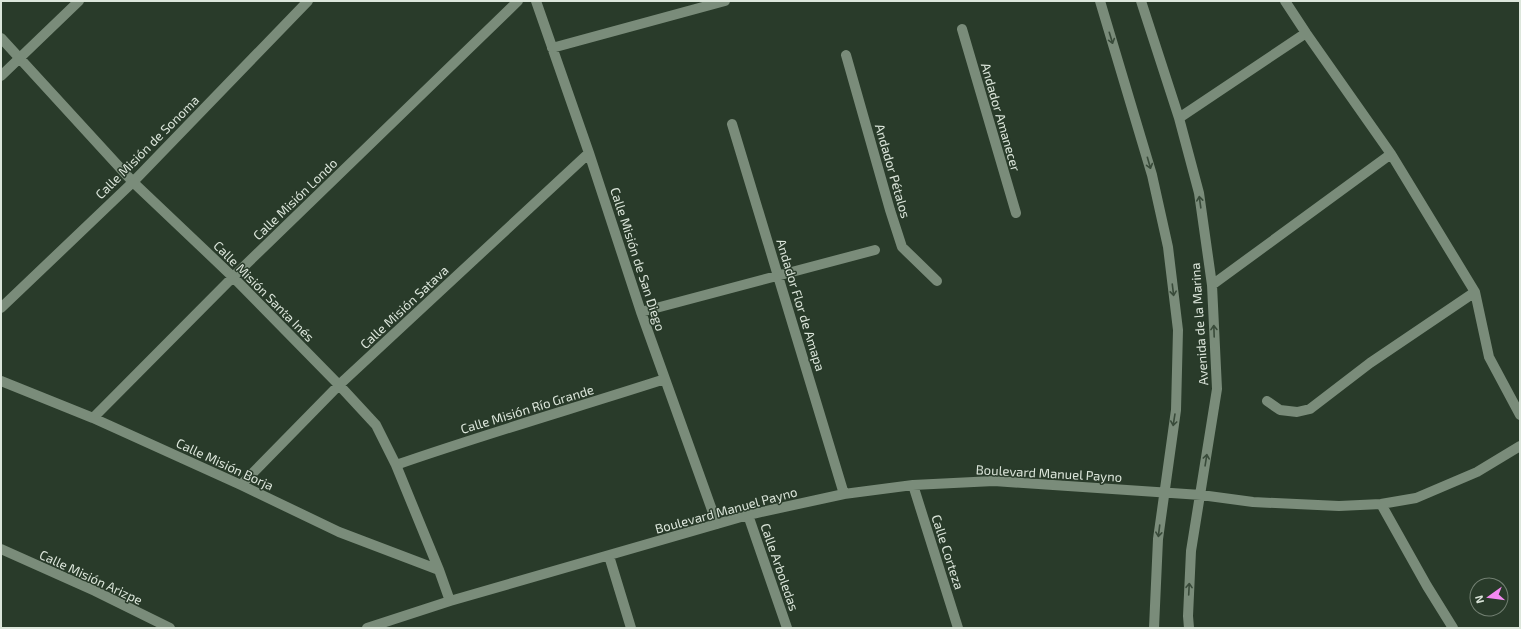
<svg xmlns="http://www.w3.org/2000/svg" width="1521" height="629" font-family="'Exo 2',sans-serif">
<rect width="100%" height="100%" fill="#293b2a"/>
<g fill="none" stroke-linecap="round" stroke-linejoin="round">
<!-- minor -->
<path stroke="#7a8c7a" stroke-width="10" d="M 536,1 L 589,153 L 641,312 L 717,524
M 1100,1 L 1152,175 L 1168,247 L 1178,330 L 1176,410 L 1158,539 L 1154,628
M 1141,1 L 1179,118 L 1199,193 L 1212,285 L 1217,389 L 1191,551 L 1188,616 L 1189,628
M 1285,1 L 1306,33 L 1391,154 L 1475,292 L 1489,357 L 1520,415
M 962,29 L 1016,213
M 1,38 L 133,182 L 233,277 L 339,385 L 376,425 L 396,465 L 439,570 L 450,601
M 552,48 L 725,1
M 846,55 L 890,210 L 902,247 L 937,281
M 1,76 L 79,1
M 1179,118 L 1306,33
M 732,124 L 844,494
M 1212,285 L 1391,154
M 1,308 L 133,182 L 308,1
M 641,312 L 875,250
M 1,381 L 93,418 L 241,485 L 339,532 L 439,570
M 1267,401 L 1280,410 L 1297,412 L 1310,409 L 1370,363 L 1475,292
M 93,418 L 233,277 L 518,1
M 396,465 C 485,434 575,408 665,379
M 241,485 L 339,385 L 589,153
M 913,485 L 958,628
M 1381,504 L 1427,586 L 1453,628
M 748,515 L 787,628
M 1,549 L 95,591 L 170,628
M 609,556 L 631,628
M 367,628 L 450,601 L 748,515 L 844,494 L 913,485 L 994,481 L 1201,495 L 1253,502 L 1339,506 L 1381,504 L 1416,498 L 1477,472 L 1520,446"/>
</g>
<!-- one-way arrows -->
<defs><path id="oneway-shaft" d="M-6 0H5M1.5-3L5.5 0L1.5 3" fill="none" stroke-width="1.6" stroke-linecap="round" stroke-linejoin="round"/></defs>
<g stroke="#394b3a">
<use href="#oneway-shaft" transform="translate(1111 38) rotate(73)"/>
<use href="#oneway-shaft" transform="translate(1149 163) rotate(74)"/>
<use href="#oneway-shaft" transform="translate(1200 202) rotate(-98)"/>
<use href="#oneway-shaft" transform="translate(1173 290) rotate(83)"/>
<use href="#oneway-shaft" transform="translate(1214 331) rotate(-92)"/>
<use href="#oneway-shaft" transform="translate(1174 420) rotate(99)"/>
<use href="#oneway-shaft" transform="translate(1206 460) rotate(-81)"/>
<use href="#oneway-shaft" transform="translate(1159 531) rotate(97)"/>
<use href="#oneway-shaft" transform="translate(1189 589) rotate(-87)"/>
</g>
<g text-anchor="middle" stroke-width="3" stroke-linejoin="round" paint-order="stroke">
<!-- street labels -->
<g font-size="13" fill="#dce6db" stroke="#293b2a">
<text transform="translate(1001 117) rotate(74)" y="5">Andador Amanecer</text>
<text transform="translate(147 147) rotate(-45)" y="5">Calle Misión de Sonoma</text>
<text transform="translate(893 171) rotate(74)" y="5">Andador Pétalos</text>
<text transform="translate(295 199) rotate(-44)" y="5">Calle Misión Londo</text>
<text transform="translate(638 259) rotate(72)" y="5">Calle Misión de San Diego</text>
<text transform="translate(264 291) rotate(45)" y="5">Calle Misión Santa Inés</text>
<text transform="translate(801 305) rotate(73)" y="5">Andador Flor de Amapa</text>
<text transform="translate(404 307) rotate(-43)" y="5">Calle Misión Satava</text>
<text transform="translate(1199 324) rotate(-94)" y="5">Avenida de la Marina</text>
<text transform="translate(527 409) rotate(-17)" y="5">Calle Misión Río Grande</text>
<text transform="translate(225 464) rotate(25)" y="5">Calle Misión Borja</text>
<text transform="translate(1049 473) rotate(3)" y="5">Boulevard Manuel Payno</text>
<text transform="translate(726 510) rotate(-15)" y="5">Boulevard Manuel Payno</text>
<text transform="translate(948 552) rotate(72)" y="5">Calle Corteza</text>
<text transform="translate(780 567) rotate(71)" y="5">Calle Arboledas</text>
<text transform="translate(91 577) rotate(25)" y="5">Calle Misión Arizpe</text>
</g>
</g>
<!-- border -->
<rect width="1521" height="629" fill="none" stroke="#dce6db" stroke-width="4"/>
<!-- north arrow -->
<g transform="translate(1489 597) rotate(256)"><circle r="19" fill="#293b2a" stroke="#717f71"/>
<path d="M0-3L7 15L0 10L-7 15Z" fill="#f489f0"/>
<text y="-6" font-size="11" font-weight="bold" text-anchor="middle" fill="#dce6db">N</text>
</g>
</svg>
